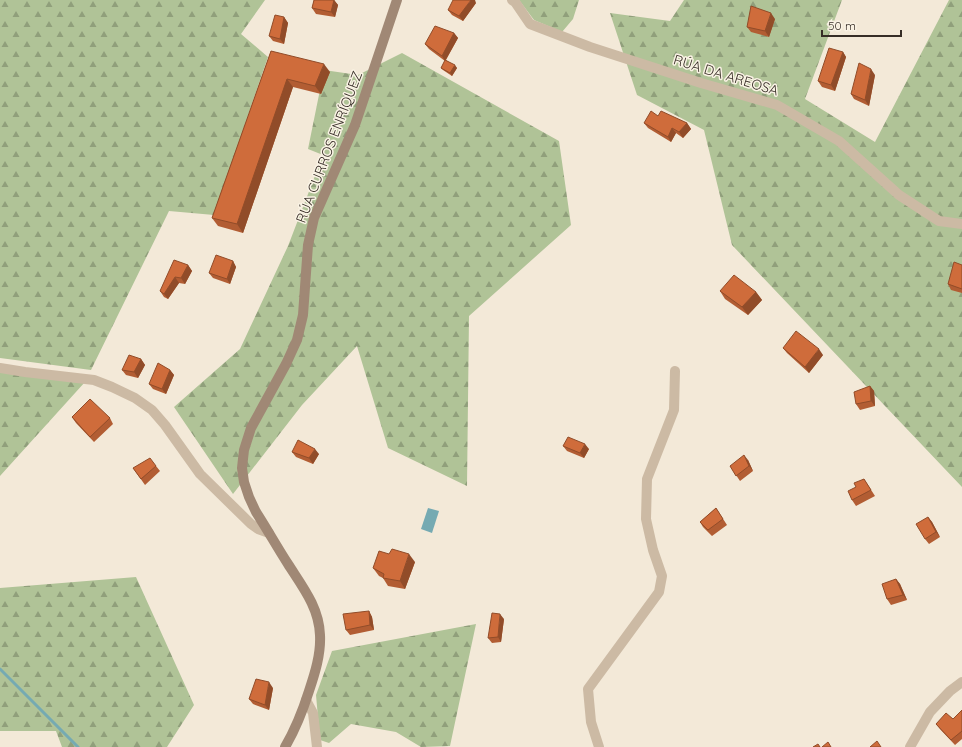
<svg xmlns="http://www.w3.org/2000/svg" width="962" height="747" font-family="Quicksand,sans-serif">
<defs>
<pattern id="forest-firs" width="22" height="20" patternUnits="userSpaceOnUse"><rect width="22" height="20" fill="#b0c397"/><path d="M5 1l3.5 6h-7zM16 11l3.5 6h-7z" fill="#909f7b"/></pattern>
</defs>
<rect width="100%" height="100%" fill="#f3e9d8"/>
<!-- forest -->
<path fill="url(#forest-firs)" d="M 0,0 L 265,0 L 241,34 L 268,57 L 214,215 L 169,211 L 91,370 L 0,358 Z
M 519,0 L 579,0 L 573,19 L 562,32 L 534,20 Z
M 684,0 L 842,0 L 805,99 L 875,142 L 949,0 L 962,0 L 962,487 L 732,245 L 704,130 L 637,95 L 610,13 L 670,21 Z
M 402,53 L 559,141 L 571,225 L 469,316 L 467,486 L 388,448 L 357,346 L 302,405 L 233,494 L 174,407 L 240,349 L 288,246 L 323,155 L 308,149 L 324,70 L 358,75 Z
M 0,371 L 85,382 L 0,476 Z
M 136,577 L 194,705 L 167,747 L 62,747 L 56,731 L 0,731 L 0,588 Z
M 476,624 L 450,746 L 421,747 L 396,732 L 351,724 L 329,743 L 320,740 L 316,695 L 332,651 Z"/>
<!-- water -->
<path fill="#75aab2" d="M 428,508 L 439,511 L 432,533 L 421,529 Z"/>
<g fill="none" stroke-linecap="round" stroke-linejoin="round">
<!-- stream -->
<path stroke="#75aab2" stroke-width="3" d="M 0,669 L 78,747"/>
<!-- street -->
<path stroke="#ccbaa4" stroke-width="10" d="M 512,0 L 515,2 L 530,24 L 590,47 L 701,83 L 777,105 L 839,141 L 899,195 L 939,221 L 962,224
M 0,368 L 25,372 L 94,380 L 112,387 L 135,398 L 152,410 L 165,425 L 200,474 L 251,524 L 258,529 L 269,533
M 306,700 L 313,713 L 317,747
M 599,747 L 591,722 L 588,689 L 659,592 L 662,576 L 653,550 L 646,519 L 647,479 L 674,410 L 675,371
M 910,747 L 930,712 L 950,691 L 962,682"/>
<!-- secondary -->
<path stroke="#a08875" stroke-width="10" d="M 285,747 C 295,730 303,710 309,691 C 315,673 321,654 320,635 C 319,607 302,586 288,564 C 277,547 267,529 256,512 L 249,497 L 244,482 L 242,468 L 244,450 L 251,428 L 286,364 L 297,340 L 303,315 L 308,245 L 314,218 L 355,125 L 397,0"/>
</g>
<!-- wall -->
<path fill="#b25d33" d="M 314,0 L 334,0 L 338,5 L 335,17 L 316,14 L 312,8 Z
M 476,3 L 463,21 L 452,15 L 448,10 Z
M 284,17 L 288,23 L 284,44 L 273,41 L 269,36 Z
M 775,19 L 769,37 L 751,32 L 747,27 Z
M 454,33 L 458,38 L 446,60 L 457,68 L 452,76 L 443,70 L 441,68 L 445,61 L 429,49 L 425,44 Z
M 271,51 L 330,72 L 321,94 L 293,87 L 243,233 L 218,226 L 212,218 Z
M 843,52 L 846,57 L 835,91 L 822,87 L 818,81 Z
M 875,75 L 869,106 L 854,99 L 851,94 Z
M 658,116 L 687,123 L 691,129 L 683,138 L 676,133 L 671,142 L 648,128 L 644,123 Z
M 233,261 L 236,267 L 230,284 L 213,278 L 209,273 Z
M 188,265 L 192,271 L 185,284 L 179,283 L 168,299 L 164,297 L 160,291 Z
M 962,265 L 962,293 L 951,290 L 948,284 Z
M 720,291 L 756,292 L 762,300 L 748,315 L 725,299 Z
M 783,348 L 823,355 L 809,373 L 787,353 Z
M 141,359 L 145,365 L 138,378 L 126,375 L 122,370 Z
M 170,370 L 174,375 L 166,394 L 153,389 L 149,384 Z
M 870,386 L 874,391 L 875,406 L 860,410 L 856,404 Z
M 72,417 L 110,418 L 113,424 L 94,442 L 76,423 Z
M 563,446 L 589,449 L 584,458 L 567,451 Z
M 292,452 L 319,454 L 313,464 L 296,457 Z
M 748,460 L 753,471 L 740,481 L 730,466 Z
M 156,466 L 160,471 L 145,485 L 133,468 Z
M 864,479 L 875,496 L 856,506 L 852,500 L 856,487 Z
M 716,508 L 727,525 L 712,536 L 703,527 L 700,522 Z
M 928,517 L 932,522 L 940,537 L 929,544 L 925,539 Z
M 415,562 L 405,589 L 388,586 L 383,578 L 379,576 L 373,568 Z
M 896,579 L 900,584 L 907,600 L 891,605 L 887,599 Z
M 369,611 L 372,617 L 374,630 L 350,635 L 346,630 Z
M 504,619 L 501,642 L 492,643 L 488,638 Z
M 273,688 L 269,710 L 253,704 L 249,699 Z
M 962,710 L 962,739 L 955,745 L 940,729 L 936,724 L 953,719 Z"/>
<!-- shaded-wall -->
<path fill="#914c29" d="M 334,0 L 338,5 L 335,17 L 331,12 Z
M 471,0 L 475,0 L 476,3 L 463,21 L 459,16 Z
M 771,13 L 775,19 L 769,37 L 765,31 Z
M 284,17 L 288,23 L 284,44 L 280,39 Z
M 454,33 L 458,38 L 445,61 L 442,56 Z
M 843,52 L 846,57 L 835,91 L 831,85 Z
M 324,64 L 330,72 L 321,94 L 315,86 Z
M 455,65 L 457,68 L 452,76 L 450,73 Z
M 871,69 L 875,75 L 869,106 L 865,100 Z
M 287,79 L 293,87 L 243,233 L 237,224 Z
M 687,123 L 691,129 L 683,138 L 679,132 Z
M 672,128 L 676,133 L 671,142 L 668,137 Z
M 233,261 L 236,267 L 230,284 L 227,279 Z
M 188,265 L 192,271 L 185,284 L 181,278 Z
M 175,277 L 179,283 L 168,299 L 164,294 Z
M 756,292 L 762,300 L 748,315 L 742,307 Z
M 819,349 L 823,355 L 809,373 L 805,367 Z
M 141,359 L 145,365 L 138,378 L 134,372 Z
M 170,370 L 174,375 L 166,394 L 162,389 Z
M 870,386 L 874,391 L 875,406 L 871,401 Z
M 585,444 L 589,449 L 584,458 L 580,453 Z
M 315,449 L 319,454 L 313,464 L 309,458 Z
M 744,455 L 748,460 L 753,471 L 749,466 Z
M 928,517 L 932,522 L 940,537 L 936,532 Z
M 409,554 L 415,562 L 405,589 L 400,581 Z
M 896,579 L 900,584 L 907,600 L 903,595 Z
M 369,611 L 372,617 L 374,630 L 370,625 Z
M 500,614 L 504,619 L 501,642 L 498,637 Z
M 269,682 L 273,688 L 269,710 L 265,705 Z"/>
<!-- building -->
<path fill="#cf6c3b" stroke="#914c29" d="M 314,0 L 334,0 L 331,12 L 312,8 Z
M 453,0 L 471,0 L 459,16 L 448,10 Z
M 751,6 L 771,13 L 765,31 L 747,27 Z
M 275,15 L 284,17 L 280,39 L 269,36 Z
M 435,26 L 454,33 L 442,56 L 425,44 Z
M 829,48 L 843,52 L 831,85 L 818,81 Z
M 271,51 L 324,64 L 315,86 L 287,79 L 237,224 L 212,218 Z
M 445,60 L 455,65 L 450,73 L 441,68 Z
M 859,63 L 871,69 L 865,100 L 851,94 Z
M 651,111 L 658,116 L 661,111 L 687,123 L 679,132 L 672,128 L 668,137 L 644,123 Z
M 216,255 L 233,261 L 227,279 L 209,273 Z
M 174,260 L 188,265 L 181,278 L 175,277 L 164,294 L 160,291 Z
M 954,262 L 962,265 L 962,289 L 948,284 Z
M 734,275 L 756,292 L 742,307 L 720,291 Z
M 796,331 L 819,349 L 805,367 L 783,348 Z
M 129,355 L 141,359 L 134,372 L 122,370 Z
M 158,363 L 170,370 L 162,389 L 149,384 Z
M 870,386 L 871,401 L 856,404 L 854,392 Z
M 90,399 L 110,418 L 90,437 L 72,417 Z
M 568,437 L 585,444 L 580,453 L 563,446 Z
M 298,440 L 315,449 L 309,458 L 292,452 Z
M 744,455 L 749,466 L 736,476 L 730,466 Z
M 150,458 L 156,466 L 141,479 L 133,468 Z
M 864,479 L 871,490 L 852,500 L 848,491 L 856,487 L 854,483 Z
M 716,508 L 723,519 L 708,530 L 700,522 Z
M 928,517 L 936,532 L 925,539 L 916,524 Z
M 392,549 L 409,554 L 400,581 L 383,578 L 384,574 L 373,568 L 379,551 L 389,554 Z
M 896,579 L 903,595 L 887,599 L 882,584 Z
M 369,611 L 370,625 L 346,630 L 343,614 Z
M 492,613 L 500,614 L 498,637 L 488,638 Z
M 256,679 L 269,682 L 265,705 L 249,699 Z
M 962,710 L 962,731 L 951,740 L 936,724 L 946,713 L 953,719 Z
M 877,741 L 881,747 L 870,747 Z
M 828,742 L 831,747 L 822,747 Z
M 818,744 L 820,747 L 813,747 Z"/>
<g text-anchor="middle" stroke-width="3" stroke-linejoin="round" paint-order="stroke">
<!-- street labels -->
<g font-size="14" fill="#362d26" stroke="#faf3e5">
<text transform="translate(726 75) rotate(17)" y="5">RÚA DA AREOSA</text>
<text transform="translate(329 147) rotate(-69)" y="5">RÚA CURROS ENRÍQUEZ</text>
</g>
</g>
<!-- scale -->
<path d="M822 30v6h79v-6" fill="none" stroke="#362d26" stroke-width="2"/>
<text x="828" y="30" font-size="12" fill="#362d26" stroke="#faf3e5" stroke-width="3" paint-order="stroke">50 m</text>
</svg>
